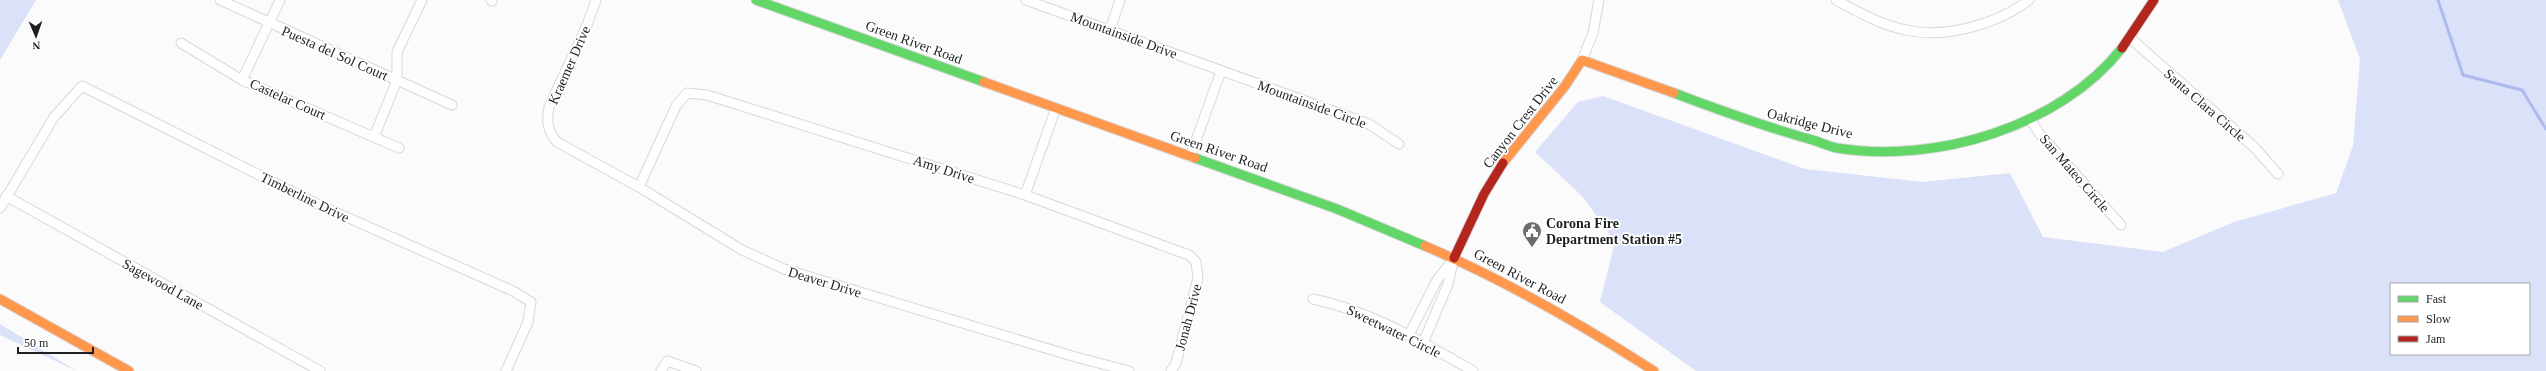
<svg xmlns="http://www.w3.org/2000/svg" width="2546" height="371" font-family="'Times New Roman',serif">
<rect width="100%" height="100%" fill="#fbfbfc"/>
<!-- green -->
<path fill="#dae1f8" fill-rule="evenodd" d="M 0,0 L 36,0 L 0,60 Z
M 2338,0 L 2546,0 L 2546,371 L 1696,371 L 1600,302 L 1615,242 L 1583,197 L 1535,152 L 1578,102 L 1603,96 L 1805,169 L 1923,182 L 2010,173 L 2043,237 L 2163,252 L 2234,222 L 2336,193 L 2353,146 L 2360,59 ZM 2391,284 L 2529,284 L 2529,354 L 2391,354 Z
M 0,324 L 77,371 L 0,335 Z"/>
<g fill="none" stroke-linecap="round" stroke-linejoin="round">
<!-- stream -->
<path stroke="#adbaed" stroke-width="3" d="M 2438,0 L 2463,75 L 2522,90 L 2546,129"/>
<defs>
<path id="street" d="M 220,0 L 452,105
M 491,0 L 492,1
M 596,0 L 587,25 L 549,107 C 546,122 548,131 557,142 L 639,187 L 742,250 L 784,269 L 1072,356 L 1129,371
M 1026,0 L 1369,124 L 1399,144
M 1836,0 C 1858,12 1881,25 1906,30 C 1945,39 1998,24 2029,0
M 1110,30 L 1120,0
M 2130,38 L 2254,147 L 2278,174
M 181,43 L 242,80 L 399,148
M 1582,60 L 1593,33 L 1599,0
M 242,80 L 280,0
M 2030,119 L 2039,133 L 2121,225
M 374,137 L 397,80 L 397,52 L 422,0
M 1190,157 L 1221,71
M 639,187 L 676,106 L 687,93 L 707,95 L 1025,195 L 1175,250 L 1189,255 L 1196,262 L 1198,278 L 1176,363 L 1171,371
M 1025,195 L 1056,108
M 6,196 L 320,371
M 0,208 L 54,117 L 82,86 L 315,203 L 513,291 L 531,302 L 528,322 L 506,371
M 1313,299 C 1371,311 1422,342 1473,371
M 1409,335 L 1437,280 L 1452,261
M 1423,343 L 1448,284 L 1454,258
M 661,371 L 667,361 L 696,371"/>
<path id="fast" d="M 756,0 L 984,82
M 1674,93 C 1719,110 1763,126 1809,139 C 1818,141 1827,146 1837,148 C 1935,164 2060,127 2122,48
M 1195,158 L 1337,209 L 1425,246"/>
<path id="slow" d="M 984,82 L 1195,158
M 1503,163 L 1565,86 L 1582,60 L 1674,93
M 1425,246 C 1505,280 1581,324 1654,371
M 0,299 L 129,371"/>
<path id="jam" d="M 2122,48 L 2154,0
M 1454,258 L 1484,194 L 1503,163"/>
</defs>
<!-- street casing -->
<use href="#street" stroke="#d8d8db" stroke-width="11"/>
<!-- fast casing -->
<use href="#fast" stroke="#d8d8db" stroke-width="11"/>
<!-- slow casing -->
<use href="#slow" stroke="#d8d8db" stroke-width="11"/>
<!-- jam casing -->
<use href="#jam" stroke="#d8d8db" stroke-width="11"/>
<!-- street -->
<use href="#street" stroke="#fefeff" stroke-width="9"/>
<!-- fast -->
<use href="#fast" stroke="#63d668" stroke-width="9"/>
<!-- slow -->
<use href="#slow" stroke="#ff974d" stroke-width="9"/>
<!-- jam -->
<use href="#jam" stroke="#b3261e" stroke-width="9"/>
</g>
<!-- icons -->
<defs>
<symbol id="civic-pin" viewBox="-11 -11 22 30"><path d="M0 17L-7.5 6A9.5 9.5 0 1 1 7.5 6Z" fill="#6b6c6f" stroke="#fff"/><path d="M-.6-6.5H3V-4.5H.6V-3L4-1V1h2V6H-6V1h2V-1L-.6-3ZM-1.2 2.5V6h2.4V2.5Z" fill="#fff"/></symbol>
</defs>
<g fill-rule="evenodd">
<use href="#civic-pin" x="1521" y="220" width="22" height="30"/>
</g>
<g text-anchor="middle" stroke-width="3.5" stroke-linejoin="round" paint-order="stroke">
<!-- street labels -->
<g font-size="14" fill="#1e1f23" stroke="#fff">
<text transform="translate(1124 35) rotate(20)" y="5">Mountainside Drive</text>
<text transform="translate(914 42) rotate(20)" y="5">Green River Road</text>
<text transform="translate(335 53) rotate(24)" y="5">Puesta del Sol Court</text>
<text transform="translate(569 65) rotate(-66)" y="5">Kraemer Drive</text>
<text transform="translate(288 99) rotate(24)" y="5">Castelar Court</text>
<text transform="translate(1312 104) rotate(20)" y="5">Mountainside Circle</text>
<text transform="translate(2205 105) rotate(41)" y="5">Santa Clara Circle</text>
<text transform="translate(1520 122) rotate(-52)" y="5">Canyon Crest Drive</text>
<text transform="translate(1810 123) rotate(14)" y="5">Oakridge Drive</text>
<text transform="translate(1219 151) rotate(19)" y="5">Green River Road</text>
<text transform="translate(944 169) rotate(18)" y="5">Amy Drive</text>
<text transform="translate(2075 173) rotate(49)" y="5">San Mateo Circle</text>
<text transform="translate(305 197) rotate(26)" y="5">Timberline Drive</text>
<text transform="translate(1520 276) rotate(28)" y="5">Green River Road</text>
<text transform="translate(825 282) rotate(17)" y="5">Deaver Drive</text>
<text transform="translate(163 284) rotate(29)" y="5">Sagewood Lane</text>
<text transform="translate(1188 317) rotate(-75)" y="5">Jonah Drive</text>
<text transform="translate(1394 331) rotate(26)" y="5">Sweetwater Circle</text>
</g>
<!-- poi labels -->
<g font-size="14" font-weight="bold" fill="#1e1f23" stroke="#fff" text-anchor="start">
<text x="1546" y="228">Corona Fire<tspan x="1546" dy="16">Department Station #5</tspan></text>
</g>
</g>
<!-- legend -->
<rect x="2390" y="283" width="140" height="72" fill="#ffffff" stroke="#a5a5a7"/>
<rect x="2398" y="296" width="20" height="6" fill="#63d668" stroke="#a5a5a7"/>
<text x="2426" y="303" font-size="12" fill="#1e1f23">Fast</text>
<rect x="2398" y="316" width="20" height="6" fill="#ff974d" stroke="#a5a5a7"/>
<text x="2426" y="323" font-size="12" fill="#1e1f23">Slow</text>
<rect x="2398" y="336" width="20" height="6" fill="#b3261e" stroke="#a5a5a7"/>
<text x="2426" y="343" font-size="12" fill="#1e1f23">Jam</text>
<!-- north arrow -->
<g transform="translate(36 36) rotate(178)" stroke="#ffffff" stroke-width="3" paint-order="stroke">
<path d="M0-3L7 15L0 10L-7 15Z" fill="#1e1f23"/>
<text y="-6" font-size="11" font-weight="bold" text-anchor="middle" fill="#1e1f23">N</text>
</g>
<!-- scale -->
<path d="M18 347v6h75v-6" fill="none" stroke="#1e1f23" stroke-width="2"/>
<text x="24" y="347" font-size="12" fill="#1e1f23" stroke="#ffffff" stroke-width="3" paint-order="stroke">50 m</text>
</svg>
